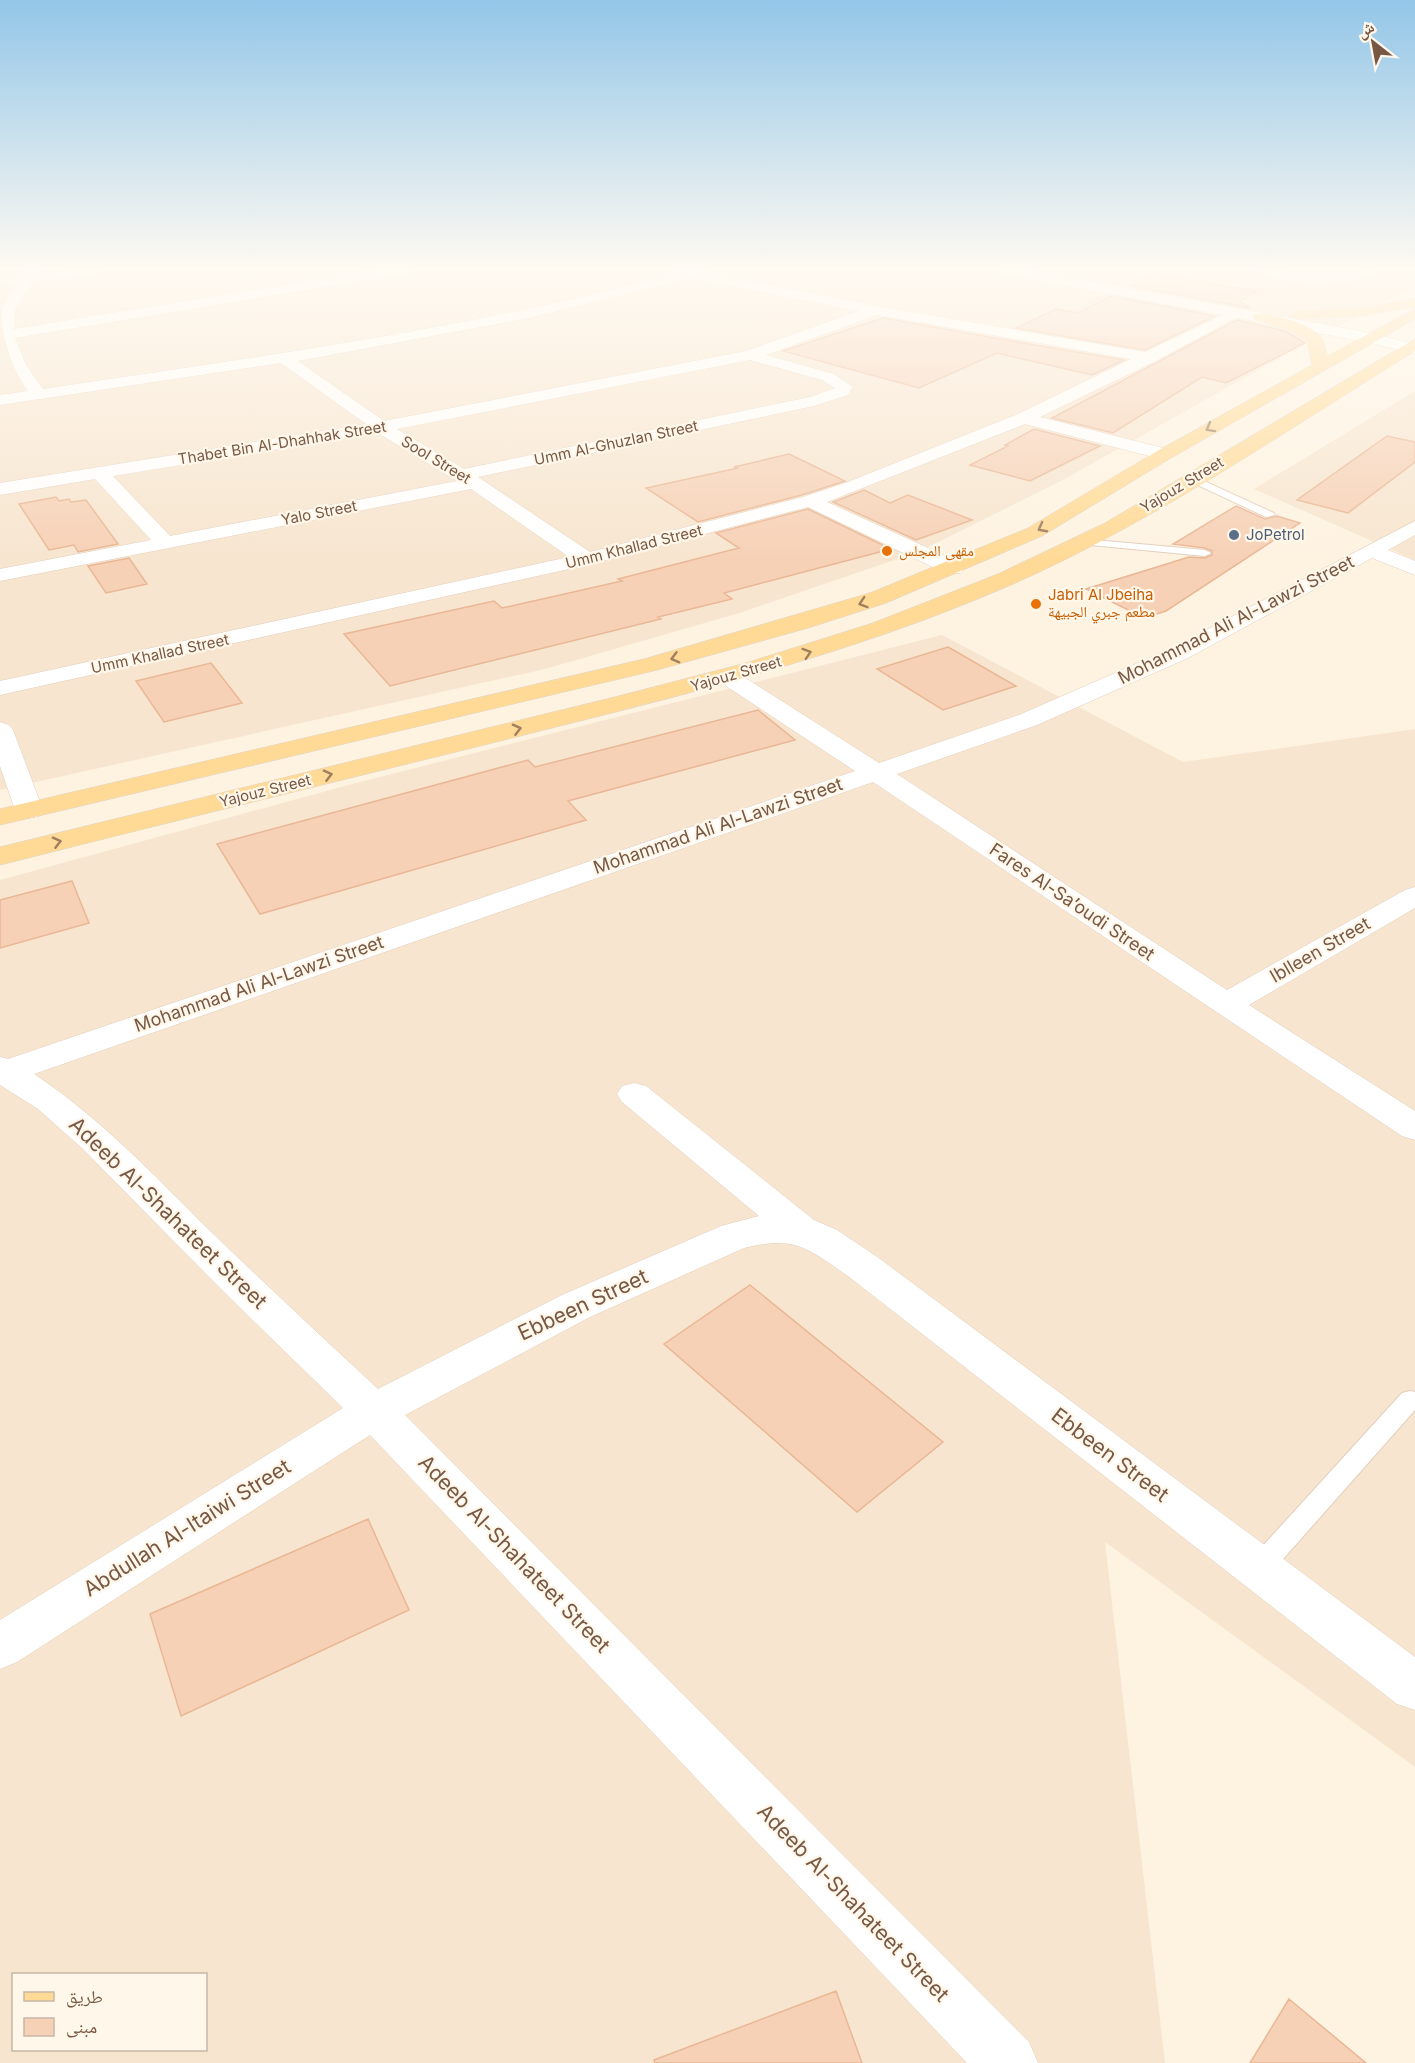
<svg xmlns="http://www.w3.org/2000/svg" width="1415" height="2063" font-family="Inter,'Noto Naskh Arabic',sans-serif">
<rect width="100%" height="100%" fill="#fef3e1"/>
<!-- residential -->
<path fill="#f7e5cf" fill-rule="evenodd" d="M 0,270 L 1415,270 L 1415,286 L 1301,346 L 1063,480 L 918,552 L 736,614 L 545,669 L 0,790 Z
M 1415,391 L 1415,560 L 1254,489 Z
M 942,635 L 1183,762 L 1415,729 L 1415,1767 L 1105,1542 L 1165,2063 L 0,2063 L 0,880 L 356,783 ZM 14,1974 L 206,1974 L 206,2050 L 14,2050 Z"/>
<!-- building -->
<path fill="#f6d1b6" stroke="#eab795" stroke-width="1.5" d="M 1155,274 L 1257,291 L 1239,302 L 1250,308 L 1131,286 Z
M 1111,296 L 1215,316 L 1145,350 L 1016,328 L 1056,309 L 1078,313 Z
M 883,318 L 994,338 L 1124,360 L 1092,375 L 997,353 L 919,388 L 783,351 Z
M 1237,320 L 1285,331 L 1305,343 L 1226,383 L 1202,377 L 1113,433 L 1052,418 Z
M 1034,429 L 1100,446 L 1030,481 L 970,465 L 1008,446 L 1005,445 Z
M 1387,436 L 1415,442 L 1415,462 L 1348,513 L 1297,500 Z
M 789,454 L 845,481 L 802,495 L 698,522 L 646,488 L 738,468 L 734,467 Z
M 864,490 L 890,503 L 908,495 L 972,520 L 916,540 L 833,502 Z
M 56,497 L 59,501 L 69,499 L 71,502 L 86,500 L 118,544 L 78,552 L 74,545 L 49,550 L 19,504 Z
M 1236,506 L 1265,519 L 1277,516 L 1300,523 L 1166,611 L 1144,618 L 1086,589 L 1189,557 L 1205,558 L 1212,555 L 1212,551 L 1205,548 L 1173,544 Z
M 808,509 L 891,549 L 724,593 L 732,599 L 658,617 L 661,619 L 390,686 L 344,634 L 494,601 L 502,608 L 622,581 L 618,579 L 739,548 L 716,533 Z
M 129,558 L 147,584 L 106,593 L 88,566 Z
M 948,647 L 1016,686 L 943,710 L 877,669 Z
M 211,663 L 242,703 L 164,722 L 136,681 Z
M 758,710 L 795,740 L 568,801 L 586,820 L 260,914 L 217,844 L 528,760 L 535,767 Z
M 72,881 L 89,923 L 0,948 L 0,900 Z
M 750,1285 L 943,1442 L 857,1512 L 664,1344 Z
M 368,1519 L 409,1610 L 181,1716 L 150,1614 Z
M 836,1991 L 862,2063 L 655,2063 L 654,2060 Z
M 1289,1999 L 1366,2063 L 1250,2063 Z"/>
<g fill="none" stroke-linecap="round" stroke-linejoin="round">
<defs>
<path id="service" d="M 1193,476 L 1274,513 L 1275,515 L 1266,517 L 1189,481 L 1188,479 Z
M 1084,539 L 1205,550 L 1211,553 L 1205,556 L 1080,544 L 1080,540 Z
M 1410,1391 L 1415,1392 L 1415,1410 L 1268,1576 L 1259,1579 L 1250,1576 L 1246,1568 L 1250,1560 L 1402,1393 Z"/>
<path id="minor" d="M 25,270 L 39,270 L 37,273 L 103,270 L 96,274 L 33,282 L 15,310 L 14,329 L 376,270 L 410,270 L 403,274 L 15,338 L 26,365 L 43,389 C 255,357 466,330 673,274 L 672,270 L 709,270 L 707,273 L 876,306 L 1145,352 L 1233,310 L 1243,310 L 1245,313 L 1156,361 L 1040,417 L 1171,450 L 1174,454 L 1171,458 L 1165,460 L 1025,424 L 827,502 L 961,563 L 964,568 L 961,573 L 945,573 L 808,507 L 587,565 L 0,695 L 0,681 L 569,557 L 471,489 L 0,581 L 0,569 L 151,540 L 95,479 L 0,495 L 0,483 L 366,424 L 281,363 L 0,405 L 0,395 L 28,391 C 12,371 0,334 2,308 C 6,300 13,292 18,284 L 11,285 L 4,281 L 6,278 L 23,275 ZM 690,278 L 859,311 L 746,351 L 384,421 L 298,361 L 529,318 ZM 877,315 L 1131,359 L 1018,414 L 848,482 L 803,497 L 590,552 L 478,477 L 814,406 L 848,395 L 853,387 L 834,374 L 766,355 ZM 750,360 L 822,380 L 835,388 L 810,397 L 464,469 L 397,429 ZM 378,433 L 457,481 L 170,536 L 113,476 Z
M 1262,270 L 1331,275 L 1374,270 C 1355,288 1281,287 1262,270 Z
M 1415,521 L 1415,535 L 1388,550 L 1415,561 L 1415,575 L 1372,558 L 1188,658 L 1037,725 L 897,774 L 1227,990 L 1405,890 L 1415,887 L 1415,908 L 1249,1005 L 1415,1111 L 1415,1140 L 1402,1136 L 873,782 L 34,1074 C 99,1117 153,1174 208,1229 C 264,1283 321,1336 378,1389 L 562,1295 L 721,1226 L 759,1216 L 622,1102 L 617,1094 L 622,1086 L 634,1083 L 646,1086 L 814,1220 L 837,1230 L 876,1256 L 1415,1657 L 1415,1710 L 1397,1704 L 848,1276 C 807,1248 796,1235 744,1248 L 590,1317 L 405,1415 L 1029,2042 L 1038,2063 L 967,2063 L 370,1435 L 17,1662 L 0,1669 L 0,1620 L 343,1408 L 222,1290 L 83,1149 L 38,1109 L 0,1085 L 0,1057 L 8,1059 L 855,771 L 720,682 L 716,677 L 720,672 L 728,670 L 736,672 L 879,763 L 1019,715 L 1172,648 Z
M 0,722 L 9,725 L 13,730 L 43,810 L 39,816 L 29,818 L 19,816 L 15,810 L 0,766 Z"/>
<path id="tertiary" d="M 999,270 L 1030,270 L 1371,333 L 1415,344 L 1415,354 L 1371,343 L 1006,274 Z"/>
<path id="primary" d="M 1415,299 L 1415,307 L 1362,316 L 1297,319 L 1290,315 L 1297,311 L 1362,308 Z
M 1415,309 L 1415,319 L 1171,458 L 1042,536 L 886,603 L 808,628 L 657,670 L 0,825 L 0,809 L 644,659 L 870,593 L 1028,528 L 1159,450 L 1312,365 L 1307,340 L 1286,329 L 1255,320 L 1253,317 L 1255,314 C 1267,311 1309,324 1318,334 C 1324,340 1326,348 1327,356 Z
M 1415,339 L 1415,351 C 1284,432 1155,521 1013,584 C 847,657 671,698 496,742 C 331,783 165,823 0,865 L 0,847 L 619,696 L 746,663 L 873,623 L 998,574 L 1105,523 Z"/>
</defs>
<!-- service casing -->
<use href="#service" stroke="#e3cfbc" stroke-width="2"/>
<!-- minor casing -->
<use href="#minor" stroke="#e3cfbc" stroke-width="1"/>
<!-- tertiary casing -->
<use href="#tertiary" stroke="#e3cfbc" stroke-width="1"/>
<!-- primary casing -->
<use href="#primary" stroke="#dcd4cf" stroke-width="1"/>
<!-- service -->
<use href="#service" fill="#fff" fill-rule="evenodd"/>
<!-- minor -->
<use href="#minor" fill="#fff" fill-rule="evenodd"/>
<!-- tertiary -->
<use href="#tertiary" fill="#fff" fill-rule="evenodd"/>
<!-- primary -->
<use href="#primary" fill="#ffda97" fill-rule="evenodd"/>
</g>
<!-- one-way arrows -->
<defs><path id="oneway-chevron" d="M-2-3.5L2.5 0L-2 3.5" fill="none" stroke-width="1.6" stroke-linecap="round" stroke-linejoin="round" transform="scale(1.5)"/></defs>
<g stroke="#a07f5e">
<use href="#oneway-chevron" transform="translate(1210 428) rotate(151)"/>
<use href="#oneway-chevron" transform="translate(1042 528) rotate(152)"/>
<use href="#oneway-chevron" transform="translate(863 603) rotate(162)"/>
<use href="#oneway-chevron" transform="translate(807 653) rotate(-18)"/>
<use href="#oneway-chevron" transform="translate(675 658) rotate(165)"/>
<use href="#oneway-chevron" transform="translate(517 729) rotate(-14)"/>
<use href="#oneway-chevron" transform="translate(328 775) rotate(-14)"/>
<use href="#oneway-chevron" transform="translate(57 842) rotate(-14)"/>
</g>
<!-- sky -->
<linearGradient id="sky" x2="0" y2="1"><stop stop-color="#93c6e8"/><stop offset="0.48" stop-color="#fffaf2"/><stop offset="1" stop-color="#fffaf2" stop-opacity="0"/></linearGradient>
<rect width="1415" height="559" fill="url(#sky)"/>
<!-- markers -->
<circle fill="#5c6f8a" stroke="#fff7e9" stroke-width="2" cx="1234" cy="535" r="6"/>
<g fill="#e8710a" stroke="#fff7e9" stroke-width="2">
<circle cx="887" cy="551" r="6"/>
<circle cx="1036" cy="604" r="6"/>
</g>
<g text-anchor="middle" stroke-width="4.5" stroke-linejoin="round" paint-order="stroke">
<!-- far-street labels -->
<g font-size="15" fill="#785845" stroke="#fff7e9">
<text transform="translate(282 443) rotate(-9)" y="5">Thabet Bin Al-Dhahhak Street</text>
<text transform="translate(616 443) rotate(-12)" y="5">Umm Al-Ghuzlan Street</text>
<text transform="translate(436 460) rotate(31)" y="5">Sool Street</text>
<text transform="translate(1182 485) rotate(-31)" y="5">Yajouz Street</text>
<text transform="translate(319 513) rotate(-11)" y="5">Yalo Street</text>
<text transform="translate(634 547) rotate(-14)" y="5">Umm Khallad Street</text>
<text transform="translate(160 654) rotate(-12)" y="5">Umm Khallad Street</text>
<text transform="translate(736 674) rotate(-16)" y="5">Yajouz Street</text>
<text transform="translate(265 791) rotate(-14)" y="5">Yajouz Street</text>
</g>
<!-- far-service labels -->
<g font-size="15" fill="#4e5e75" stroke="#fff7e9" text-anchor="start">
<text x="1246" y="540">JoPetrol</text>
</g>
<!-- far-food labels -->
<g font-size="15" fill="#c56008" stroke="#fff7e9" text-anchor="start">
<text x="899" y="556">مقهى المجلس</text>
<text x="1048" y="600">Jabri Al Jbeiha<tspan x="1048" dy="17">مطعم جبري الجبيهة</tspan></text>
</g>
<!-- street labels -->
<g font-size="18" fill="#785845" stroke="#fff7e9">
<text transform="translate(1236 620) rotate(-27)" y="6">Mohammad Ali Al-Lawzi Street</text>
<text transform="translate(718 826) rotate(-19)" y="6">Mohammad Ali Al-Lawzi Street</text>
<text transform="translate(1072 902) rotate(34)" y="6">Fares Al-Sa’oudi Street</text>
<text transform="translate(1320 950) rotate(-30)" y="6">Iblleen Street</text>
<text transform="translate(259 984) rotate(-19)" y="6">Mohammad Ali Al-Lawzi Street</text>
</g>
<!-- near-street labels -->
<g font-size="21" fill="#785845" stroke="#fff7e9">
<text transform="translate(168 1213) rotate(44)" y="7">Adeeb Al-Shahateet Street</text>
<text transform="translate(583 1305) rotate(-25)" y="7">Ebbeen Street</text>
<text transform="translate(1110 1455) rotate(37)" y="7">Ebbeen Street</text>
<text transform="translate(187 1528) rotate(-32)" y="7">Abdullah Al-Itaiwi Street</text>
<text transform="translate(514 1554) rotate(46)" y="7">Adeeb Al-Shahateet Street</text>
<text transform="translate(853 1903) rotate(46)" y="7">Adeeb Al-Shahateet Street</text>
</g>
</g>
<!-- legend -->
<rect x="12" y="1973" width="195" height="78" fill="#fff7e9" stroke="#c9b7a7" stroke-width="1.5"/>
<rect x="24" y="1992" width="30" height="9" fill="#ffda97" stroke="#c9b7a7" stroke-width="1.5"/>
<text x="66" y="2003" font-size="18" fill="#785845">طريق</text>
<rect x="24" y="2018" width="30" height="18" fill="#f6d1b6" stroke="#c9b7a7" stroke-width="1.5"/>
<text x="66" y="2033" font-size="18" fill="#785845">مبنى</text>
<!-- north arrow -->
<g transform="translate(1373 42) rotate(329)" stroke="#fff7e9" stroke-width="4.5" paint-order="stroke">
<path d="M0-4.5L10 22L0 15L-10 22Z" fill="#785845"/>
<text y="-9" font-size="16" font-weight="bold" text-anchor="middle" fill="#785845">ش</text>
</g>
</svg>
